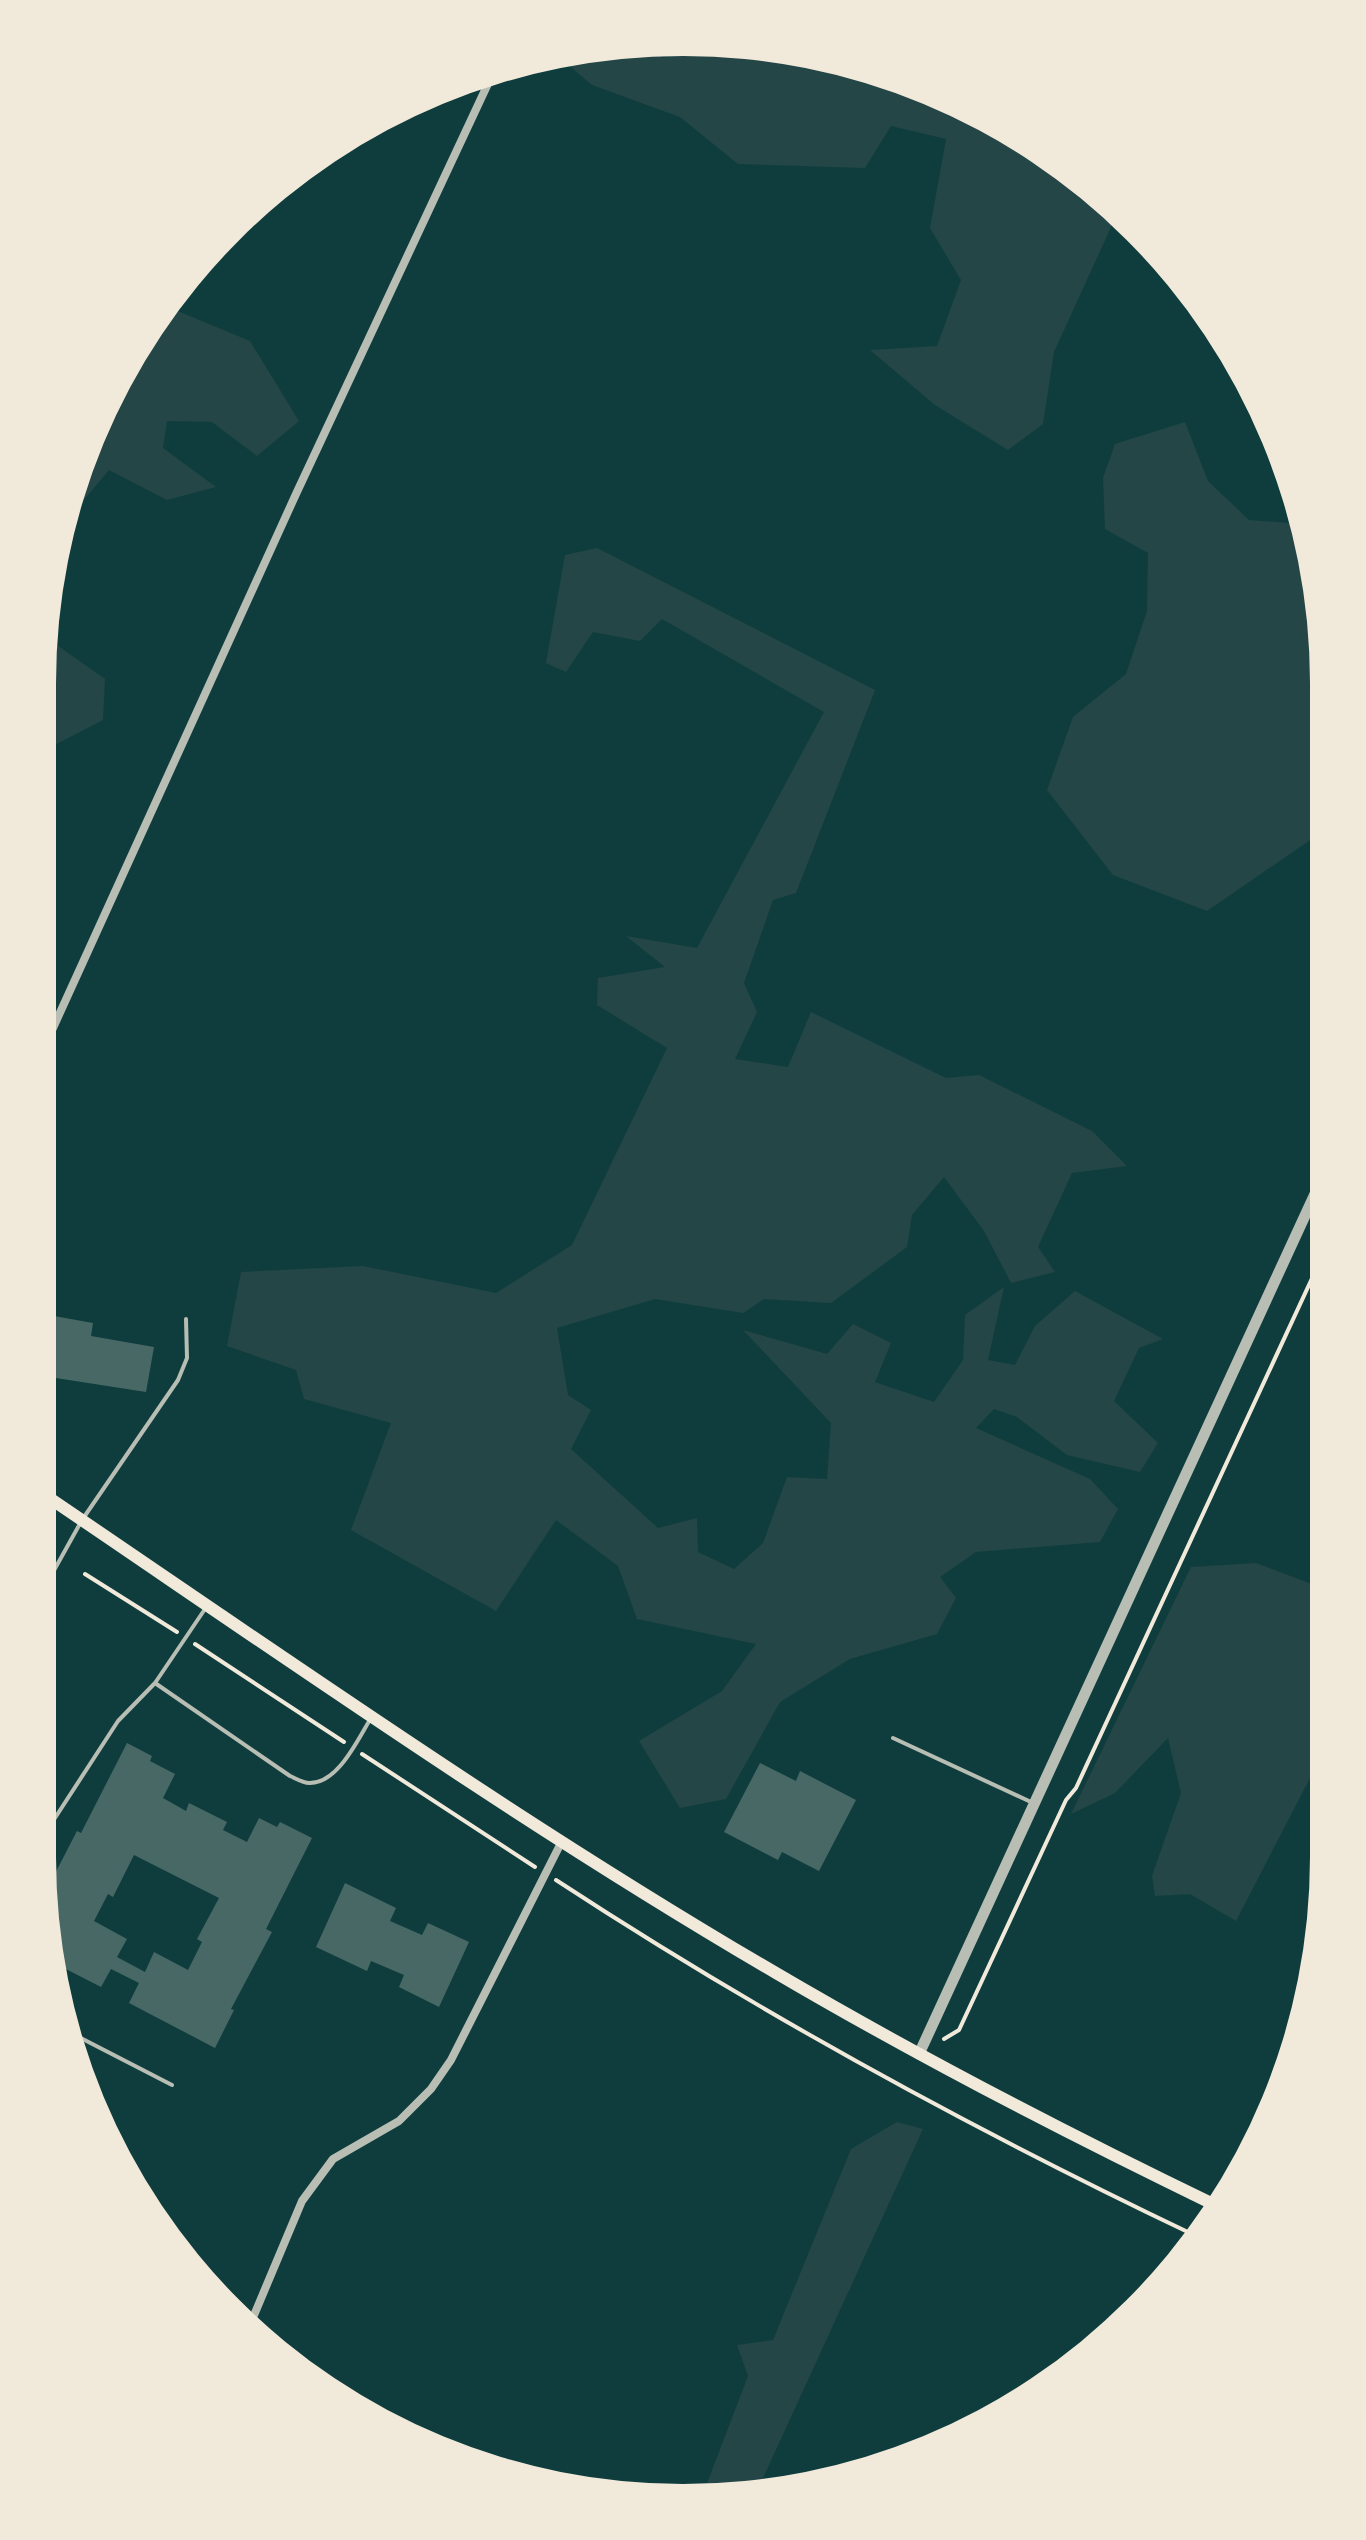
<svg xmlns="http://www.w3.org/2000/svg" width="1366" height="2540" font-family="'Golos Text',sans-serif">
<rect width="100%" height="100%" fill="#0f3d3e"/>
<!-- green -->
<path fill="#244646" d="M 641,43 L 663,58 L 708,46 L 766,47 L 889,76 L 1003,128 L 1106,201 L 1117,214 L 1054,352 L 1043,424 L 1008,450 L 935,405 L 870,350 L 937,346 L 961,280 L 930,228 L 946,139 L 891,126 L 865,168 L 738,164 L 680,117 L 592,85 L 559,57 Z
M 168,307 L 250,341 L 299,421 L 257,456 L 212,422 L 167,421 L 163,448 L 216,487 L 167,500 L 109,470 L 63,525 L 128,363 Z
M 1185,422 L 1208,481 L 1249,520 L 1301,524 L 1319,600 L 1319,834 L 1207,911 L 1113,875 L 1047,790 L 1073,717 L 1126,674 L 1147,611 L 1148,553 L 1105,529 L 1103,478 L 1115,444 Z
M 597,548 L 875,690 L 796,893 L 773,900 L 744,983 L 757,1012 L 735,1059 L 788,1067 L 811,1012 L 946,1078 L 979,1075 L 1092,1131 L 1127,1166 L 1072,1173 L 1038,1247 L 1055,1272 L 1011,1283 L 984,1231 L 944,1177 L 912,1215 L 907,1247 L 831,1303 L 764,1299 L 743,1313 L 655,1299 L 557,1328 L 568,1395 L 591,1410 L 571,1449 L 658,1528 L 697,1518 L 698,1552 L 734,1569 L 763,1543 L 787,1477 L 827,1479 L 831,1423 L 743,1330 L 827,1354 L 853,1324 L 891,1343 L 875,1382 L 934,1402 L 963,1360 L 965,1315 L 1004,1287 L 988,1360 L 1015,1365 L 1035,1326 L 1075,1291 L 1163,1339 L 1139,1348 L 1114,1401 L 1158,1443 L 1140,1472 L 1067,1455 L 1017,1417 L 994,1409 L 976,1428 L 1090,1479 L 1118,1509 L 1100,1542 L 976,1552 L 940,1577 L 956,1598 L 937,1634 L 850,1659 L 780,1702 L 726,1799 L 680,1808 L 639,1741 L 722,1691 L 756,1644 L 637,1619 L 618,1566 L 556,1520 L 496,1611 L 351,1530 L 391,1423 L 304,1399 L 296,1370 L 227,1346 L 241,1272 L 363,1266 L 496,1293 L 572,1245 L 667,1048 L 597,1005 L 598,978 L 665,967 L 626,936 L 697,948 L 824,712 L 662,619 L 640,641 L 593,632 L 566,672 L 546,663 L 565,555 Z
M 44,636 L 105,679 L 103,720 L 43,751 Z
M 1256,1563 L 1322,1588 L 1322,1755 L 1236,1921 L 1190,1894 L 1155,1896 L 1152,1876 L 1181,1793 L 1168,1738 L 1115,1793 L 1071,1814 L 1191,1567 Z
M 897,2122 L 923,2129 L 758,2489 L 725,2497 L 703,2494 L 748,2376 L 737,2345 L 773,2340 L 851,2149 Z"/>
<!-- building -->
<path fill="#486865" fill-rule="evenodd" d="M 43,1314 L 93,1323 L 91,1336 L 154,1347 L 146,1392 L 43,1376 Z
M 127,1743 L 152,1756 L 150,1761 L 175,1774 L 163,1798 L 186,1811 L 189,1803 L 227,1822 L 223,1830 L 247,1842 L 259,1818 L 277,1827 L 280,1822 L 312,1838 L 266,1929 L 272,1932 L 231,2009 L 234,2010 L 215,2048 L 129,2003 L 139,1983 L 111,1969 L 101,1987 L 60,1966 L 47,1889 L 77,1831 L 81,1833 ZM 134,1855 L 219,1898 L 197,1939 L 202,1942 L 188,1970 L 154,1952 L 145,1972 L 117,1957 L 127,1939 L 94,1921 L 108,1894 L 113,1897 Z
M 760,1763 L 796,1781 L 800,1771 L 856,1800 L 819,1871 L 782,1852 L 778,1860 L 724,1832 Z
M 345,1883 L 396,1908 L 390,1921 L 422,1935 L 428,1923 L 469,1942 L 439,2007 L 399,1987 L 404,1975 L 371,1961 L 367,1971 L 316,1947 Z"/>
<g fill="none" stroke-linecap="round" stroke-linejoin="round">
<!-- path -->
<path stroke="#f1e9da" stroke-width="4" d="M 85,1574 L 177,1632
M 195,1644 L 344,1742
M 362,1754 L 535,1867
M 556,1880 C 759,2013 972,2129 1192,2234
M 944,2039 L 959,2030 L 1066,1800 L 1076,1788 L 1321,1259"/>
<!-- service -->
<path stroke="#b8beb3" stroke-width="4" d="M 42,1592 L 82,1520 L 178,1380 L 187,1358 L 186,1319
M 155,1683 L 290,1776 C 295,1778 303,1783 309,1783 C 338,1784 358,1739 371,1718
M 893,1738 L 1031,1802
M 42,1838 L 118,1721 L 155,1683 L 207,1606
M 71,2033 L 172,2085"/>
<!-- minor -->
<path stroke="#b8beb3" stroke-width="8" d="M 43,1050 L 296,494 L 493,73
M 252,2320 L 302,2201 L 333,2159 L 399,2121 L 431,2089 L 451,2060 L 562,1841"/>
<!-- tertiary -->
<path stroke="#b8beb3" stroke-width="11" d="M 919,2054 L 1320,1183"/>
<!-- secondary -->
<path stroke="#f1e9da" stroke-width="12" d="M 42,1493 C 284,1657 524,1826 776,1973 C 919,2057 1066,2133 1215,2205"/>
</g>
<!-- crop -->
<path d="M0 0H1366V2540H0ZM683 56H683A627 627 0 0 1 1310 683V1857A627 627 0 0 1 683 2484H683A627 627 0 0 1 56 1857V683A627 627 0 0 1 683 56Z" fill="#f1e9da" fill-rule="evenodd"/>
</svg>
